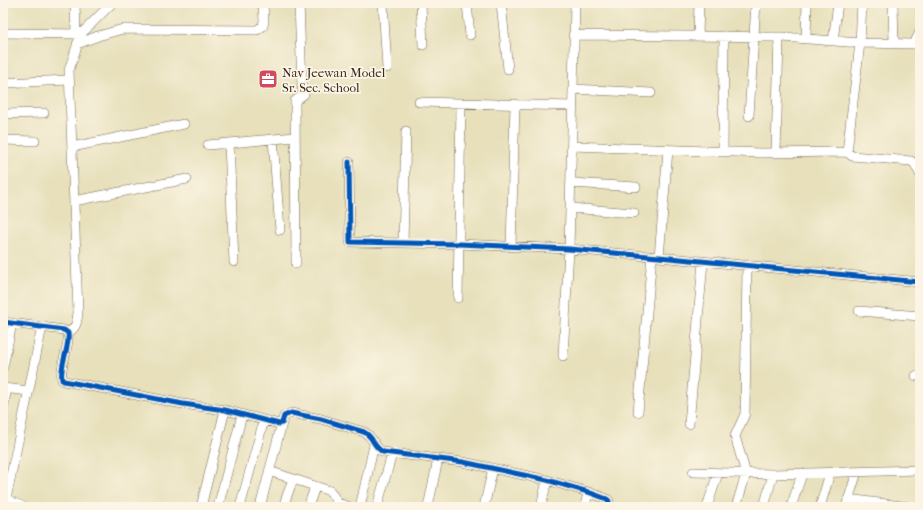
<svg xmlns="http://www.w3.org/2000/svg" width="923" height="510" font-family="'IM FELL French Canon',serif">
<rect width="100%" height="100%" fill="#fcf5e5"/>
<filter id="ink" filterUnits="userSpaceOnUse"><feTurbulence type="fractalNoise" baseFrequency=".025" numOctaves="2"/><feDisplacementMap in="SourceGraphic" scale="8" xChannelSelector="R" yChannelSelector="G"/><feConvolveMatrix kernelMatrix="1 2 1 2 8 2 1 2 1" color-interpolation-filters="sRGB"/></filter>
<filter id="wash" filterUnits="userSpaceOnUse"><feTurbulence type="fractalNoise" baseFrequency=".012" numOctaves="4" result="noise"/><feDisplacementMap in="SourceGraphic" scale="16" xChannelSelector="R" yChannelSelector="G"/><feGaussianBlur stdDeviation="0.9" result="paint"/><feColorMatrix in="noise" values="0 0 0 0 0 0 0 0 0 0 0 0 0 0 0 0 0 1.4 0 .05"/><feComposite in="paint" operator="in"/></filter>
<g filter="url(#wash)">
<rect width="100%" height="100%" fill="#e7e0bb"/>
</g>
<g filter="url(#ink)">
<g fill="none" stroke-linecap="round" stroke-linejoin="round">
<defs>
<path id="minor" d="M 75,3 L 76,34
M 383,3 L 387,68
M 421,3 L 423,45
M 467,3 L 470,35
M 501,3 L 508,69
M 575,3 L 573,89 L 651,93
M 893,3 L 894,44
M 920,3 L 920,7
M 3,33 L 81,34
M 573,35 L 783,37 L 860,43 L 914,44 L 920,32
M 698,36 L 699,3
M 806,39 L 807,3
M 833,41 L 838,3
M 77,44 L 98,36 L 123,29 L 257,30 L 263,26 L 264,21 L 263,3
M 3,83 L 69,80
M 419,102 L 573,106
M 3,114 L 44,113
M 749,116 L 756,3
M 273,139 L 280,230
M 3,140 L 35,141
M 229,143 L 234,262
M 208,145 L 295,137
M 572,146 L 761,153 L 847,152 L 852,156 L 911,161 L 915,164 L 920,174
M 72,147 L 184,124
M 723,152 L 724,36
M 847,152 L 860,43 L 862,3
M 776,153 L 779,37
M 349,162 L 350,242 L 459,244 L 569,249 L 659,257 L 920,282
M 571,183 L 636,187
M 74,201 L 187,179
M 570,208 L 634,213
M 403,243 L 406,131
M 511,247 L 515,104
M 659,257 L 668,150
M 296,264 L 295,101 L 304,94 L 302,86 L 299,3
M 458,298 L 461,103
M 859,311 L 920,316
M 3,322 L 64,330 L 68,333 C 70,348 59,366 62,380 L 64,381 L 183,404 L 225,410 L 279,424 L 282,423 L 284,416 L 291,413 L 321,419 L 364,432 C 375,438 371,445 383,452 L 463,462 L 547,480 L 588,492 L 607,499 L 609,501 L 608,507
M 68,333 C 77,327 77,322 78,312 L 69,70 L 81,34 L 112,3
M 563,356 L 569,249 L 573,89
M 3,367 L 12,323
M 916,376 L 920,376
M 3,388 L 29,391
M 3,409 L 7,388
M 638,412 L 652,256
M 689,424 L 703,262
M 269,471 L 330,491 L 338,503 L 349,507
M 693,472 L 773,474 L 920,470
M 3,498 L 24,507
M 6,499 L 42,327
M 848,499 L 909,507
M 201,507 L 225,410
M 218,507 L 242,415
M 240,507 L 264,420
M 260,507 L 282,423
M 283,507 L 293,479
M 308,507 L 315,487
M 360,507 L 374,445
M 377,507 L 392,454
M 428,507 L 438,459
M 484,507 L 493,468
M 541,507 L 547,480
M 585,507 L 588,492
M 707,507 L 718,473
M 736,507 L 746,474 L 735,436 L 745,414 L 747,266
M 764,507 L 773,474
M 791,507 L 802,474
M 820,507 L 830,473
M 846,507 L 857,472"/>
</defs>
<!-- minor casing -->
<use href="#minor" stroke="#776a55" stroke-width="10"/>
<!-- minor -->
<use href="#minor" stroke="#fff" stroke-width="9"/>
<defs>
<path id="cycleway" d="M 349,162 L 350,242 L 459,244 L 569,249 L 659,257 L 920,282
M 3,322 L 64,330 L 68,333 C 70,348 59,366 62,380 L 64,381 L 183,404 L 225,410 L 279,424 L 282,423 L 284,416 L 291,413 L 321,419 L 364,432 C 375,438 371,445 383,452 L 463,462 L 547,480 L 588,492 L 607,499 L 609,501 L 608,507"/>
</defs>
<!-- cycleway casing -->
<use href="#cycleway" stroke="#fcf5e5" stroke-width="8"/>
<!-- cycleway -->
<use href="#cycleway" stroke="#0057b8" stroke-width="5"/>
</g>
</g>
<!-- icons -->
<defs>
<symbol id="office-square" viewBox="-11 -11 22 22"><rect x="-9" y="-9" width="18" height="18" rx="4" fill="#d1495b" stroke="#fcf5e5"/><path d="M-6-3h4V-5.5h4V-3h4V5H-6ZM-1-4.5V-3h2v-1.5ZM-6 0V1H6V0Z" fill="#fff"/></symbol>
</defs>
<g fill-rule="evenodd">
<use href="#office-square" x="257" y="68" width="22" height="22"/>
</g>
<g text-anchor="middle" stroke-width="3.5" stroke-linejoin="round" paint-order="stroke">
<!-- poi labels -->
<g font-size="13" fill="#3b2a1e" stroke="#fcf5e5" text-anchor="start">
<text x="282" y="77">Nav Jeewan Model<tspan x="282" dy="15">Sr. Sec. School</tspan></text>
</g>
</g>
<!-- margin -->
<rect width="923" height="510" fill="none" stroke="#fcf5e5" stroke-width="16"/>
</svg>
